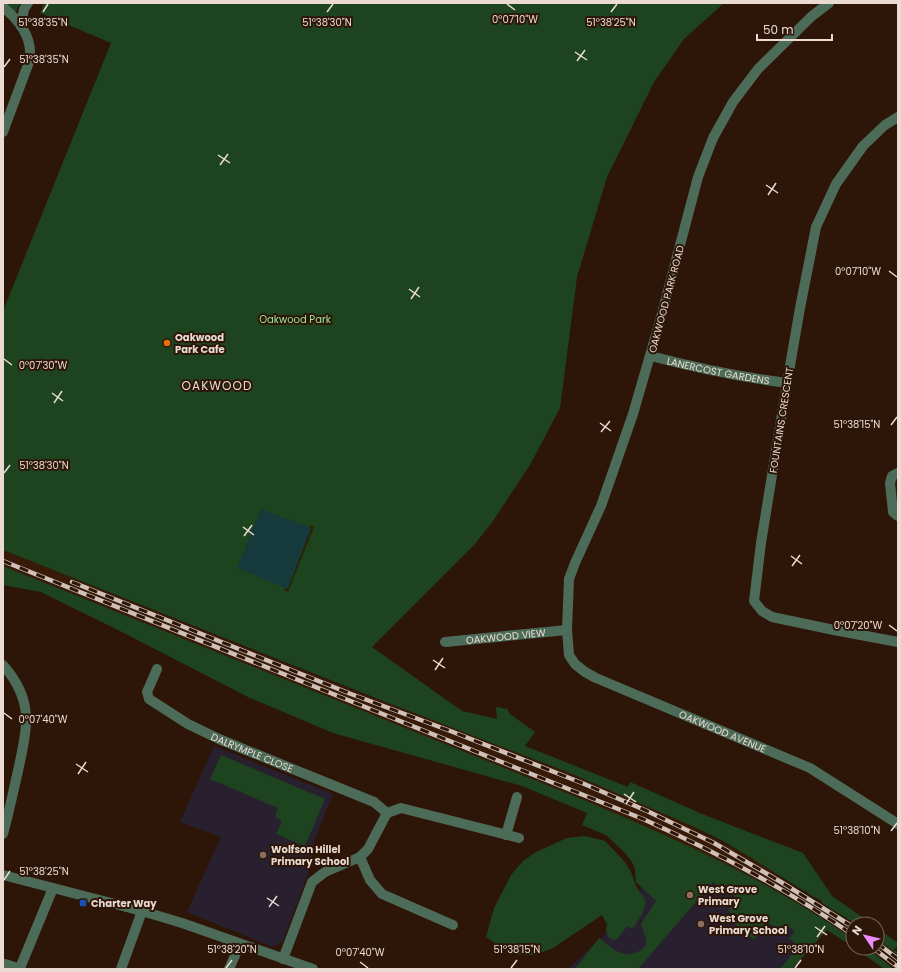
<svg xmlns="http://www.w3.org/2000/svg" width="901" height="972" font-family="Poppins,sans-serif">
<rect width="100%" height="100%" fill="#2d1608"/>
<!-- built -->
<path fill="#371a08" d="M 3,550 L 343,686 L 570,773 L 692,826 L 748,856 L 783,878 L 776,890 L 741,872 L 616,814 L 3,566 Z"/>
<!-- education -->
<path fill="#28202f" d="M 214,746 L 333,794 L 314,842 L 310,868 L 283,941 L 273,947 L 187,912 L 221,837 L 180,822 Z
M 582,825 L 639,838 L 816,941 L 792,969 L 568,969 L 632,909 L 641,888 L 636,882 L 635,869 L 632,862 L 625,853 L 606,835 Z"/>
<!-- green -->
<path fill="#1e441f" d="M 6,3 L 20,3 L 16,12 L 12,10 Z
M 44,3 L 724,3 L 684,39 L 654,82 L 607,177 L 577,277 L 560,408 L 530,465 L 493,521 L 474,545 L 372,647 L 462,711 L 497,719 L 496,707 L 507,709 L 510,714 L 535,732 L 525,746 L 628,787 L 630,782 L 702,814 L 803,853 L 832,896 L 872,924 L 856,924 L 822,903 L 821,900 C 816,898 810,896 806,891 L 804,891 L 748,856 L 723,841 L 692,826 L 570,773 L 396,706 L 3,550 L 3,311 L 111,43 L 40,13 Z
M 3,566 L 574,796 C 670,836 770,880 853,939 L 853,947 L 827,930 L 792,969 L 780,969 L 799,946 L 789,938 L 795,931 L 789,927 L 783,934 L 768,922 L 754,940 L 732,922 L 736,917 L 728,910 L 737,898 L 713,882 L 638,969 L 575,969 L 599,938 C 612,948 624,961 641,950 C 644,948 646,946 646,943 C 647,939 642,929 641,924 L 656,901 L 636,882 L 635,869 L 632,862 L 625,853 L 606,835 L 582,825 L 587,813 L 522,786 L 333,733 L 248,697 L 122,632 L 41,592 L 3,585 Z
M 221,755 L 325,799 L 305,846 L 276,834 L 282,821 L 275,817 L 278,808 L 210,779 Z
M 585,836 L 605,841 L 624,861 L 631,872 L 636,886 L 644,898 L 646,903 L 642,914 L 634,927 L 630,928 L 627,926 L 619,937 L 615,940 L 611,939 L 608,937 L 606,930 L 607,924 L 602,915 L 553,948 L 535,955 L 519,955 L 504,949 L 486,937 L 494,908 L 511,875 L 523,861 L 536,852 L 567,838 Z
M 877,928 L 898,943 L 898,945 L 894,950 L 898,953 L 898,955 L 877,939 Z
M 855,948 L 867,948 L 894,969 L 884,969 Z"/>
<!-- sand -->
<path fill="#2c2303" d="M 310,525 L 314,527 L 288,592 L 284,590 Z"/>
<!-- water -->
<path fill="#16393b" d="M 261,509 L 311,528 L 288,589 L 237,568 Z"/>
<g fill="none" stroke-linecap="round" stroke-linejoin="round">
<!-- minor -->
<g stroke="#4d6b59" stroke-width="10">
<path id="s1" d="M 829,3 L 812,16 L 758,69 L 733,102 L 713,138 L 698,177 L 660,321 L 633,414 L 601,506 L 575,563 L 569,579 L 567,630 L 569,655 L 575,664 L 585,672 L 596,678 L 810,768 L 898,824"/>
<path d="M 3,7 C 20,21 34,40 29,62 L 3,132"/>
<path d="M 21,26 L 24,9 L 28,3"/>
<path d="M 898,117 L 885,125 L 863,146 L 836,184 L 816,227 L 800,308 L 787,383 L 761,543 L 754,601 L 762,611 L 772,617 L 834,630 L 898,642"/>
<path id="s2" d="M 651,356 C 696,368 741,377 787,383"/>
<path d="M 898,473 L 892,476 L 890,483 L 893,512 L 898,516"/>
<path id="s3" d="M 445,642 L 567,630"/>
<path d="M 3,665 C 35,701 27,728 18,771 C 13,792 9,813 3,834"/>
<path id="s4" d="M 157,669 L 147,692 L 149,699 L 188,724 L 219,739 L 374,802 L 387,813 L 368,849 L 360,857 L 325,872 L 312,882 L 283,959"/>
<path d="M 387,813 L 401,808 L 519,838"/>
<path d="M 506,835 L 517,797"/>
<path d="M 360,857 L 370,880 L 382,894 L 453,925"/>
<path d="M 3,875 L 142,911 L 182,923 L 313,969"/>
<path d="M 5,964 L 21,969"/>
<path d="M 20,968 L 53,888"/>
<path d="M 121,969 L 142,911"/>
<path d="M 229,969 L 240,944"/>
</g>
<defs>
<path id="rail" d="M 3,561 L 643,819 C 716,852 787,889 853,935
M 72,582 L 351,694 L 453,732 L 582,783 L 647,811 L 714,843 L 781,882 L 853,927
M 877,943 L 898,959
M 873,948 L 898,967"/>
</defs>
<!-- rail casing -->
<use href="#rail" stroke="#d1c0b7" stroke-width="4.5"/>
<!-- rail -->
<use href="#rail" stroke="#2d1608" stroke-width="3" stroke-dasharray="9" stroke-linecap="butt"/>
</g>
<!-- ticks -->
<path fill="none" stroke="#eadad1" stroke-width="1.5" d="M 507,4 L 515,10M 43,12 L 48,4M 327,12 L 333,4M 611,12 L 617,4M 575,52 L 587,60M 577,61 L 585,50M 4,67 L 10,59M 218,155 L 230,163M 220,165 L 228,154M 766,185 L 778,193M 768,195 L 776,183M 889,271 L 897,277M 409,289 L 420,297M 411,299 L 419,287M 4,359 L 12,365M 52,393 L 63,401M 54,403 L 62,391M 600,423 L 611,431M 891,425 L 897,417M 601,432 L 610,421M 4,473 L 10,465M 243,527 L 254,535M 244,536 L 252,525M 791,556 L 802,564M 792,566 L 800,555M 889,625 L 897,631M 433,660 L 445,668M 435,670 L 443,658M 4,713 L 12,719M 76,764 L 88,772M 78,774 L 86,762M 624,794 L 636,802M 626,804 L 634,792M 891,831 L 897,823M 4,880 L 10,871M 267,898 L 279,906M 269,907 L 277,896M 815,927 L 827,935M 817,937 L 825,926M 360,962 L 368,968M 226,968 L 232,960M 511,968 L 517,960M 795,968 L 801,960"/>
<!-- markers -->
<circle fill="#e8710a" stroke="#2d1608" stroke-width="1.5" cx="167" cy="343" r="4"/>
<g fill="#8d6e63" stroke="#2d1608" stroke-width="1.5">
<circle cx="263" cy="855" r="4"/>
<circle cx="690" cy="895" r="4"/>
<circle cx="701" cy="924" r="4"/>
</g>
<rect fill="#1a4fb4" stroke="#2d1608" stroke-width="1.5" x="79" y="899" width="8" height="8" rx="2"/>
<g text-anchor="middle" stroke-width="4" stroke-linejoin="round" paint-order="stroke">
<!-- street labels -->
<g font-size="10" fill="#eadad1" stroke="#2d1608">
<text transform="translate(666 299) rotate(-75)" y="4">OAKWOOD PARK ROAD</text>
<text dy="4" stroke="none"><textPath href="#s2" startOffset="69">LANERCOST GARDENS</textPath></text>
<text transform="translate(781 420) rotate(-81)" y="4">FOUNTAINS CRESCENT</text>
<text dy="4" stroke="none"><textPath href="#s3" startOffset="61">OAKWOOD VIEW</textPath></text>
<text dy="4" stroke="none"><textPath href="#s1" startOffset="894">OAKWOOD AVENUE</textPath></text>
<text dy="4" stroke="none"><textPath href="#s4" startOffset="149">DALRYMPLE CLOSE</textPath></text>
</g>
<!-- park labels -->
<g font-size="10" fill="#9bea9c" stroke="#2d1608">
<text x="295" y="323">Oakwood Park</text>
</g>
<!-- poi labels -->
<g font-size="10" font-weight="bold" fill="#eadad1" stroke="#2d1608" text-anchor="start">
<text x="175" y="341">Oakwood<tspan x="175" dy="12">Park Cafe</tspan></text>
<text x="271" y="853">Wolfson Hillel<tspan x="271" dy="12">Primary School</tspan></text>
<text x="698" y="893">West Grove<tspan x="698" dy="12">Primary</tspan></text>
<text x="91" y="907">Charter Way</text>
<text x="709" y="922">West Grove<tspan x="709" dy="12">Primary School</tspan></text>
</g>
<!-- quarter labels -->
<g font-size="12" letter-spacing="1" fill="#eadad1" stroke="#2d1608">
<text x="217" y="390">OAKWOOD</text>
</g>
</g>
<g font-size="10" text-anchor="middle" fill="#eadad1" stroke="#2d1608" stroke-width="4" stroke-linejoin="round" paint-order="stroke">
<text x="515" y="23">0°07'10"W</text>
<text x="43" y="26">51°38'35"N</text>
<text x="327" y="26">51°38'30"N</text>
<text x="611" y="26">51°38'25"N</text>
<text x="44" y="63">51°38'35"N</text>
<text x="858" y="275">0°07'10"W</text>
<text x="43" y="369">0°07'30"W</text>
<text x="857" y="428">51°38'15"N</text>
<text x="44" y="469">51°38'30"N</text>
<text x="858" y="629">0°07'20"W</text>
<text x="43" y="723">0°07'40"W</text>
<text x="857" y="834">51°38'10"N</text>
<text x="44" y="875">51°38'25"N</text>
<text x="232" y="953">51°38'20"N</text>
<text x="517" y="953">51°38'15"N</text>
<text x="801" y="953">51°38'10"N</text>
<text x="360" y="956">0°07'40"W</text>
</g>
<!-- border -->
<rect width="901" height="972" fill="none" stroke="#eadad1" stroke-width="8"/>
<!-- north arrow -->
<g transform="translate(865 936) rotate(305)"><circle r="19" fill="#2d1608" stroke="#796458"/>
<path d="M0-3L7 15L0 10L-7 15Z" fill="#ed8cfa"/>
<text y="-6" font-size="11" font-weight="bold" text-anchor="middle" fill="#eadad1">N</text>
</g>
<!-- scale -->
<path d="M757 34v6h75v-6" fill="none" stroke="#eadad1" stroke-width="2"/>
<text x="763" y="34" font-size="12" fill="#eadad1" stroke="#2d1608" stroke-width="3" paint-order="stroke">50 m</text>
</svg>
